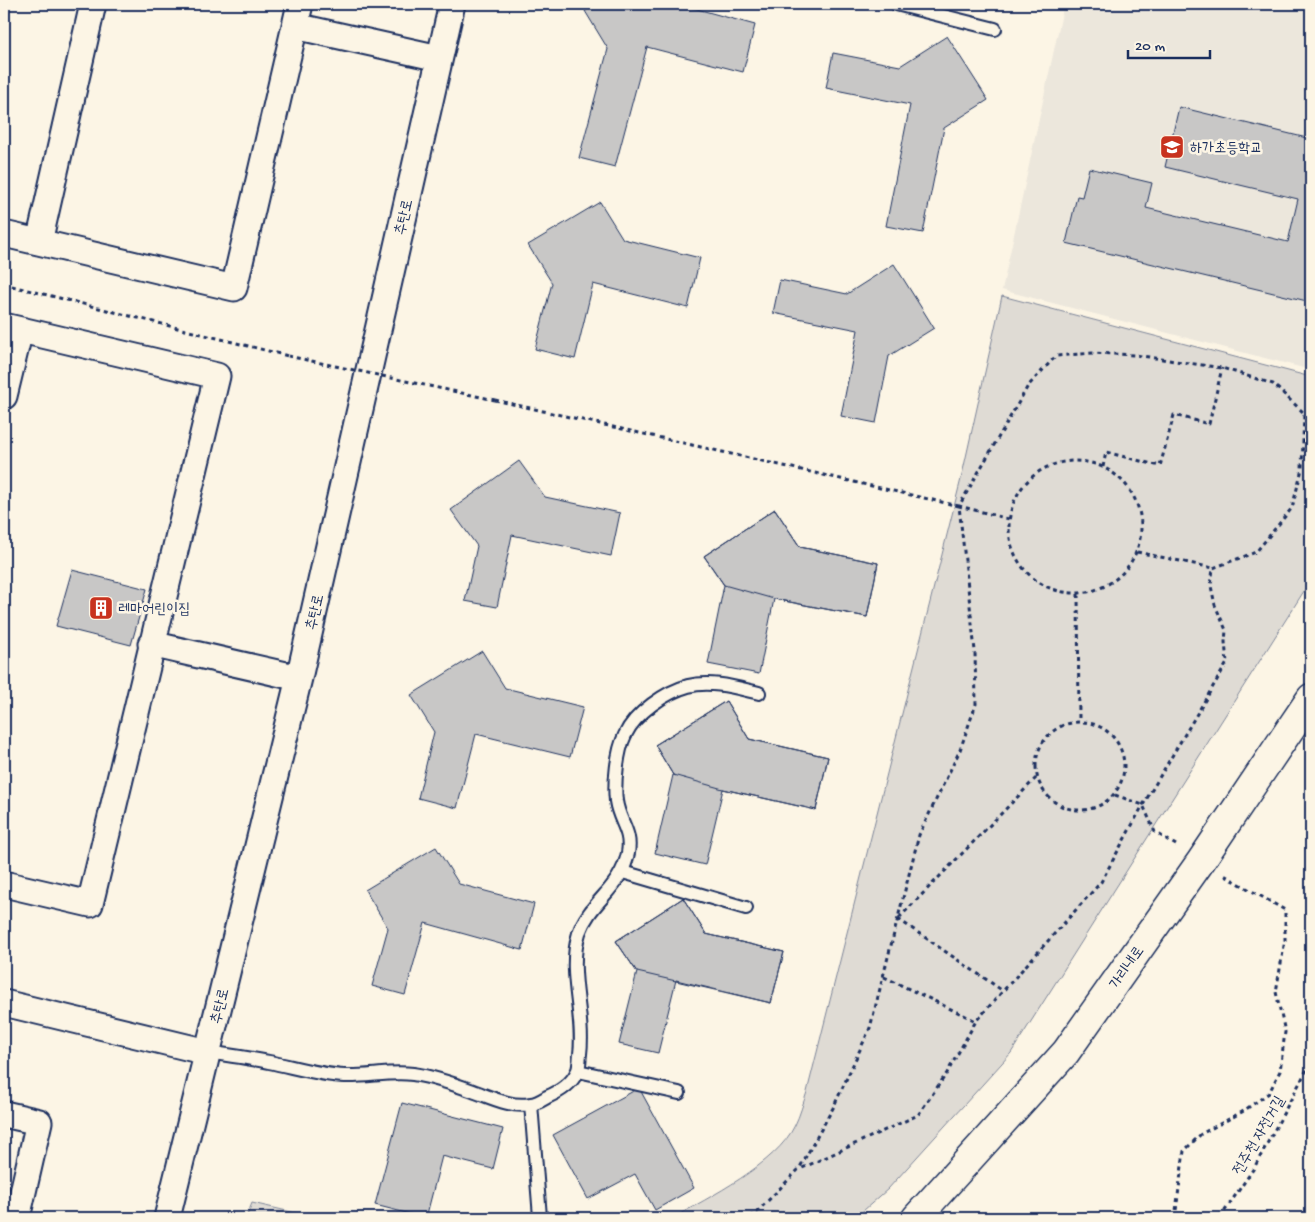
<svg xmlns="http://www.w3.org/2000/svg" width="1315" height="1222" font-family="'Gochi Hand','Poor Story',sans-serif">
<rect width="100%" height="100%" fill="#fcf5e5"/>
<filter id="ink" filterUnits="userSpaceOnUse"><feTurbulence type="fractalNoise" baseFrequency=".02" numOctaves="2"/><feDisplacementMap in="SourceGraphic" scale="10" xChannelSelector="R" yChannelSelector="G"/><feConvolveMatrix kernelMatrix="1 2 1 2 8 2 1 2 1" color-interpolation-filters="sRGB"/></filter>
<g filter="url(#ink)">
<!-- built -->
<path fill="#ece7dc" d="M 1064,4 L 1311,4 L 1311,370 L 1002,290 Z"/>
<!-- green -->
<path fill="#dfdbd4" stroke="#7d8599" d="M 1002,296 L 1311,377 L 1311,580 L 1011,1053 L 888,1189 L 855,1218 L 673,1218 C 709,1197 777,1164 795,1125 C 800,1115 803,1103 807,1092 L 962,475 Z
M 252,1203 L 318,1218 L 246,1218 Z"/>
<!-- building -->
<path fill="#c8c7c6" stroke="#1b2f5e" d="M 597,4 L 679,4 L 755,25 L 743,72 L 647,47 L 615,167 L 579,158 L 608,49 L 585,11 Z
M 947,36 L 988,100 L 944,128 L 923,233 L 886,226 L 910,105 L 826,88 L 833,53 L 900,66 Z
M 1179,107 L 1311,139 L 1311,302 L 1066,243 L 1077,196 L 1082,197 L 1089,168 L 1152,183 L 1146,208 L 1288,242 L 1298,199 L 1165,167 Z
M 600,202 L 623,239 L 700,258 L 688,308 L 593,284 L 575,359 L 535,349 L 552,283 L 528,245 Z
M 894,264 L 934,328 L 889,356 L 876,423 L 841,416 L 858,330 L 773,313 L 780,280 L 847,294 Z
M 519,461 L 545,497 L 620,513 L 611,556 L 512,535 L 497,607 L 465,601 L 477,546 L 451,510 Z
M 775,509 L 800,547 L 878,563 L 867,617 L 774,599 L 759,674 L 708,664 L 724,585 L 704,556 Z
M 775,509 L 800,547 L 878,563 L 867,617 L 774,599 L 724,585 L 704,556 Z
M 72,570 L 147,589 L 131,645 L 56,626 Z
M 482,651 L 505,688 L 583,707 L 570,757 L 476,734 L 457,808 L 418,798 L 434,732 L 411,695 Z
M 726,701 L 749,739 L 828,757 L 816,810 L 723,789 L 705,865 L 655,853 L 673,775 L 655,745 Z
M 726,701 L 749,739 L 828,757 L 816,810 L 723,789 L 673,775 L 655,745 Z
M 436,847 L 459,884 L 534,904 L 522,950 L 425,923 L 405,995 L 372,986 L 388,928 L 365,890 Z
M 683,898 L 706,934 L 784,952 L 771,1003 L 676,980 L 658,1053 L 619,1044 L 637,972 L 616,941 Z
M 683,898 L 706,934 L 784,952 L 771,1003 L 637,972 L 616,941 Z
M 639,1088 L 694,1188 L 655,1210 L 635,1174 L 588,1199 L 553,1135 Z
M 402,1103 L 503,1129 L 493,1169 L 442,1156 L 426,1218 L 375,1205 Z"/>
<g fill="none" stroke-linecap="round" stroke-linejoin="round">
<defs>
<path id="lane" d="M 896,4 L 995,29
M 623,872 L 746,908
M 207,1052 C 228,1055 249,1058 269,1062 C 294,1067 320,1075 345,1076 C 368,1077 390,1071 413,1074 C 434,1077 454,1084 473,1091 C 490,1097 512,1108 530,1104 C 536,1104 542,1100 547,1097 C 559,1092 571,1085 577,1072 C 580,1067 579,1060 580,1054 C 585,1014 567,973 579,933 C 590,901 621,889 628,853 C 632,831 619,822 616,801 C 614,783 617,751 625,735 C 635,713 666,692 688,686 C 712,680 737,688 759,693
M 578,1071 L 679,1093
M 531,1104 L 540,1217"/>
<path id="street" d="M 295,26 L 439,58
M 4,234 L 234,288 L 300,4
M 39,242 L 93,4
M 4,326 L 217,376 L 90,904 L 4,884
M 4,396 L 20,330
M 151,644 L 299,678
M 4,1003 L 207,1052
M 4,1114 L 39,1122 L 17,1218
M 167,1218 L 299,678 L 452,4"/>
<path id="secondary" d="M 916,1218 L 1066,1052 L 1201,861 L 1311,698"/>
</defs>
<!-- lane casing -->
<use href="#lane" stroke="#1b2f5e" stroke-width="16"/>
<!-- street casing -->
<use href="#street" stroke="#1b2f5e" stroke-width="29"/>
<!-- secondary casing -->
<use href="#secondary" stroke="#1b2f5e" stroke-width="31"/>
<!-- path -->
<path stroke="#1b2f5e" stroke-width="3" stroke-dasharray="4 4" stroke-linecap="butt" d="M 4,284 L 288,356
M 495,400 L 959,506 L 975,651 L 976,704 L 960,750 L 919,835 L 870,1028 L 833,1108 L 799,1169
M1009 527a66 66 0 1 1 132 0a66 66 0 1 1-132 0Z
M 1103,467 L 1106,452 L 1160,466 L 1174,415 L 1209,424 L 1222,368
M 1137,552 L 1213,568
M 1078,594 L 1079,722
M1036 766a44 44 0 1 1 88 0a44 44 0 1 1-88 0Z
M 1115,795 L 1143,805 L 1155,832 L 1179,847
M 899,918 L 1037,777
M 898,919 L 1003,991
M 884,977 L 976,1021
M 366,1218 L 367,1216
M 751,1218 L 798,1170 L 918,1115 L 947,1073 L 976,1021 L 1101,882 L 1143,805 L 1227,663 L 1225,642 L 1226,630 L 1215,605 L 1211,586 L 1213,568 L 1256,552 L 1292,508 L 1302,469 L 1304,413 L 1273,384 L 1222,368 L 1135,355 L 1093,353 L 1056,356 L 1028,386 L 959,506 L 1009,519
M 1175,1218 L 1184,1151 L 1201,1134 L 1242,1112 L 1269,1093 L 1280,1071 L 1285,1032 L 1276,992 L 1285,940 L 1285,910 L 1224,875
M 1220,1218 L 1254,1168 L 1311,1062"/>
<!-- lane -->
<use href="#lane" stroke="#fcf5e5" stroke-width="12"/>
<!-- street -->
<use href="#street" stroke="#fcf5e5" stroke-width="25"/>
<!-- secondary -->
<use href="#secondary" stroke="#fcf5e5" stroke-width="28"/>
<!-- path-bridge -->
<path stroke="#1b2f5e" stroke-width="3" stroke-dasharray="4 4" stroke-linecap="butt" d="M 288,356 L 495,400"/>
</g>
</g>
<!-- icons -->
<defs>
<symbol id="school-square" viewBox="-11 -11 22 22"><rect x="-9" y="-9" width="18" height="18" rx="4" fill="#c8321e" stroke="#fcf5e5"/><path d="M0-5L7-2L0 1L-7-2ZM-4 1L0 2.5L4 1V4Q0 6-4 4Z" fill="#fff"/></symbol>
<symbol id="building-square" viewBox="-11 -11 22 22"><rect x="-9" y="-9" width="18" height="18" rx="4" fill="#c8321e" stroke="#fcf5e5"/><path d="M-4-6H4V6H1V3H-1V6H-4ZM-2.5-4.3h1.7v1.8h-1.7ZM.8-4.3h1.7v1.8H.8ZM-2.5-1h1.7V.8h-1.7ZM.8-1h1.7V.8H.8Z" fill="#fff"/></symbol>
</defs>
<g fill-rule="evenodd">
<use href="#school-square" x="1158" y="133" width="28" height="28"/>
<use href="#building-square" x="87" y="594" width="28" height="28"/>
</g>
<g text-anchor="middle" stroke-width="5" stroke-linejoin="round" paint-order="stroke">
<!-- poi labels -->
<g font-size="15" fill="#1b2f5e" stroke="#fcf5e5" text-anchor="start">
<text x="1190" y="152">하가초등학교</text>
<text x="118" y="613">레마어린이집</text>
</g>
<!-- street labels -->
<g font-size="15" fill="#1b2f5e" stroke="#fcf5e5">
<text transform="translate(403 217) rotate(-77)" y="5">추탄로</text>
<text transform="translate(314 612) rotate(-77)" y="5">추탄로</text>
<text transform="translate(1126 967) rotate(-55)" y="5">가리내로</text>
<text transform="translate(219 1006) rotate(-76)" y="5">추탄로</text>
<text transform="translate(1258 1135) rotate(-60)" y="5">전주천 자전거길</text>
</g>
</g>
<!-- margin -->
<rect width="1315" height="1222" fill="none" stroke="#fcf5e5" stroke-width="20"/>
<rect x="10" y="10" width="1295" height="1202" fill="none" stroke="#1b2f5e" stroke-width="2" filter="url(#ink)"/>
<!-- scale -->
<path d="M1128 50v8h82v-8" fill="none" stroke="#1b2f5e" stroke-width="2.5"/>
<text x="1135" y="50" font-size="15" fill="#1b2f5e" stroke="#fcf5e5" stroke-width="4" paint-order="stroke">20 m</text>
</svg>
